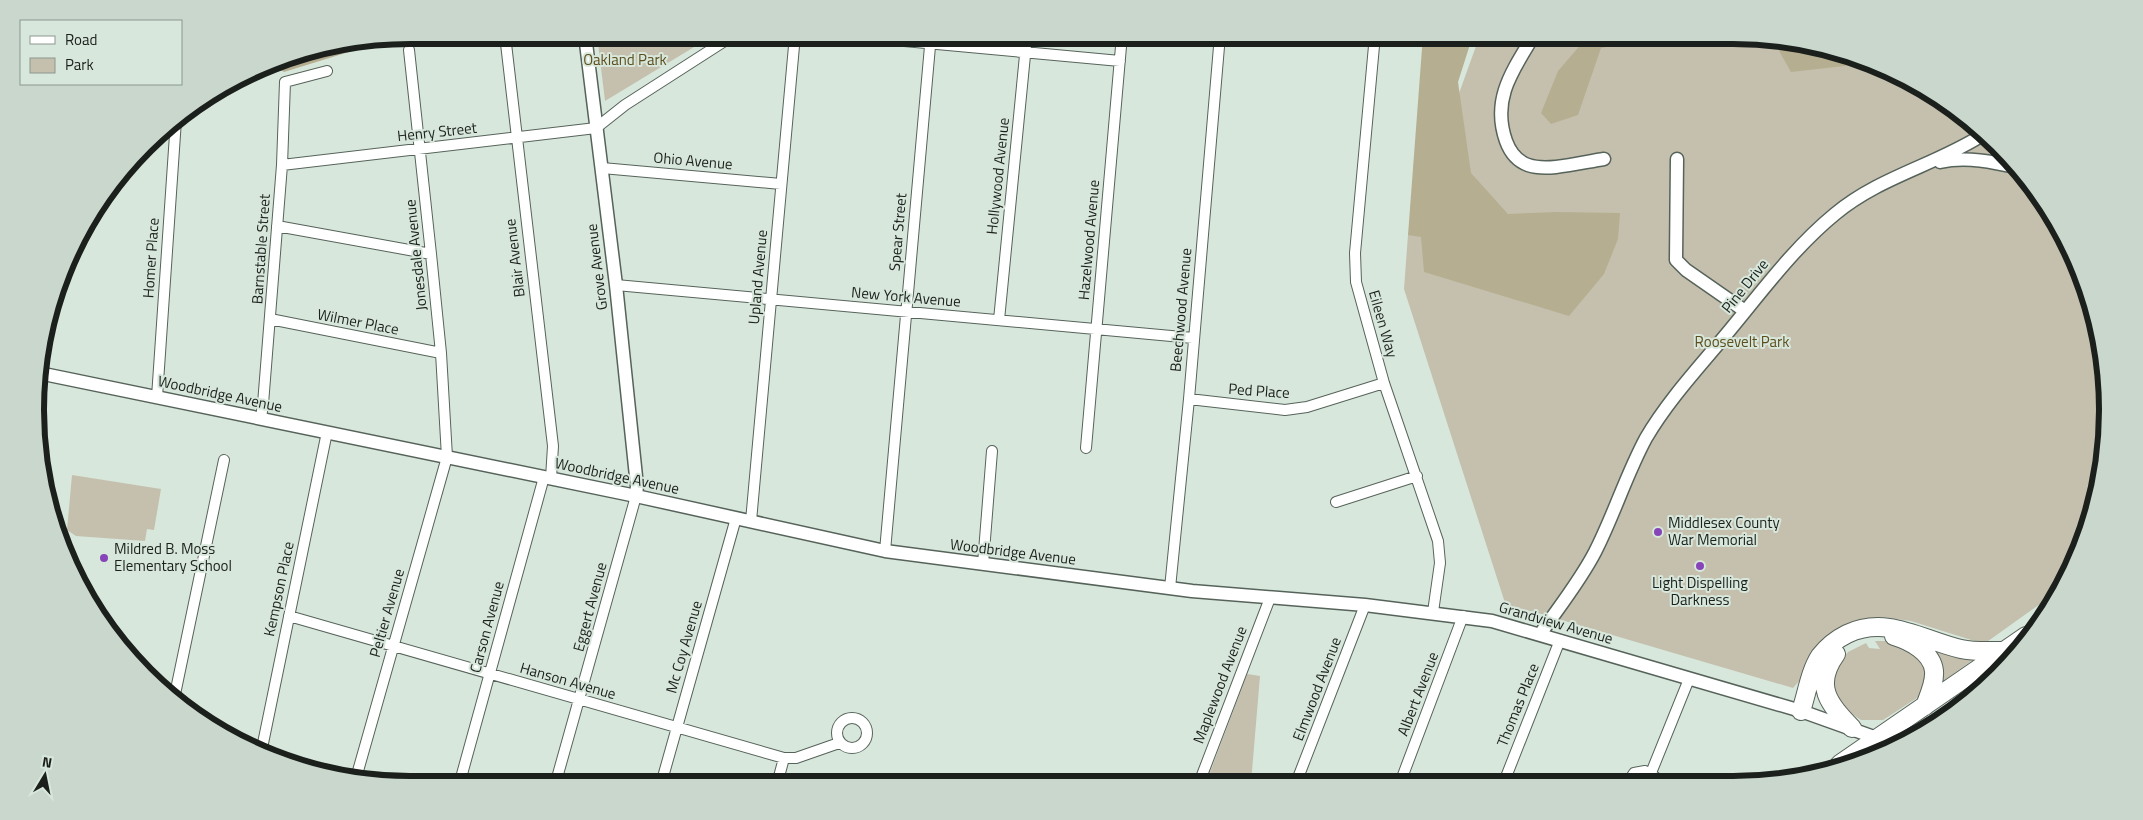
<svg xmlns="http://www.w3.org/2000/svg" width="2143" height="820" font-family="'Titillium Web',sans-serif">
<rect width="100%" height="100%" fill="#d8e7dc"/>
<!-- green -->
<path fill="#c5c0ad" d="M 597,35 L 714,35 L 605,101 Z
M 1480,35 L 1733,35 L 1830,48 L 1899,74 L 1962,113 L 2015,163 L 2058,223 L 2088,290 L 2105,361 L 2107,435 L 2095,507 L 2061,589 L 1984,644 L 1911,621 L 1881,617 L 1860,621 L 1835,632 L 1813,650 L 1802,678 L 1793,688 L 1534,612 L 1506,606 L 1404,289 L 1408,235 Z
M 72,475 L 161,489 L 154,530 L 147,529 L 145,541 L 76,536 L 67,530 Z
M 1923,640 L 1974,659 L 1942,682 L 1938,659 Z
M 1875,641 L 1890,641 L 1918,654 L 1928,667 L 1926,682 L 1920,696 L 1883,720 L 1861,720 L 1838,705 L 1831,689 L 1835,668 L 1848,652 L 1866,643 L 1869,648 L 1880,649 Z
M 1247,674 L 1260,676 L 1251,783 L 1206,783 Z"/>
<!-- forest -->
<path fill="#b6ae91" d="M 1423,35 L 1473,35 L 1458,82 L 1471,173 L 1508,214 L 1557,212 L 1620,213 L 1618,239 L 1604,274 L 1569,316 L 1424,272 L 1421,237 L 1408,235 Z
M 1589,35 L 1667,35 L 1601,48 L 1578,115 L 1551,124 L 1541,113 L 1558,71 Z
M 394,38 L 284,72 L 270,64 L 289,55 Z
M 1773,40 L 1830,48 L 1871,63 L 1791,72 Z"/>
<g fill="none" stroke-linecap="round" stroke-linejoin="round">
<defs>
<path id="minor" d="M 505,35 L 553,446 L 551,478
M 839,35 L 1120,61
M 1375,35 L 1355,253 L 1356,282 L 1384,383 L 1438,541 L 1440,563 L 1433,612
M 282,165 L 596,128 L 625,105 L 734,35
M 602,168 L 781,184
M 277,226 L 431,254
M 616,285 L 1193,338
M 270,319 L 441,353
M 999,320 L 1027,35
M 39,373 L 41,350
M 157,397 L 176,120
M 1189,399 L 1285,410 L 1307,407 L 1384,383
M 261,418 L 263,404 L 282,165 L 285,82 L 327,71
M 1086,448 L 1122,35
M 1336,502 L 1417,476
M 751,521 L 795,35
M 885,551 L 931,35
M 983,564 L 992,451
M 1170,588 L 1189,399 L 1220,35
M 289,616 L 784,758 L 796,758 L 839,743
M 174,699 L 224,460
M837 733a15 15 0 1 1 30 0a15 15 0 1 1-30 0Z
M 261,753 L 327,432
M 1651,773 L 1689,679
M 356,778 L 447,457 L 441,353 L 431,254 L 409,50
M 1504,782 L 1560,640
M 1628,782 L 1634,773 L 1645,771 L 1655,777 L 1657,782
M 1199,783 L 1270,598
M 1296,783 L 1365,605
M 1400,783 L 1463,616
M 661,784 L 736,518
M 777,784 L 784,758
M 459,785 L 544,477
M 555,785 L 636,496"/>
<path id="tertiary" d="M 585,35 L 616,285 L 637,486 L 636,496
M 1534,35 C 1513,70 1491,99 1506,141 C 1510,152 1517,161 1528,165 C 1548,172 1583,162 1604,159
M 1677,159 L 1676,260 L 1686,270 L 1745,311
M 1940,162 C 1966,156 1994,162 2019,168
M 39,373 L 636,496 L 885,551 L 1192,591 L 1365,605 L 1492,621 L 1801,711 L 1899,746
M 1541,633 C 1559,607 1580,581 1595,552 C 1614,515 1626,475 1646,438 C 1670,397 1704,362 1734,325 C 1766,286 1796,246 1835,214 C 1879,177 1936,165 1984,134"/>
<path id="trunk" d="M 1894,636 C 1910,641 1932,652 1934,671 C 1935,683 1929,695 1925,706
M 1836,654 C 1813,686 1829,704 1852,728
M 1801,711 C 1807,693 1810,671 1820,656 C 1827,647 1837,639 1847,634 C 1887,615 1922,640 1961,649 C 1974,652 1989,651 2003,651
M 1840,764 L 2026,636"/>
</defs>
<!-- minor casing -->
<use href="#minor" stroke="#56635a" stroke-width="12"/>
<!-- tertiary casing -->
<use href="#tertiary" stroke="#56635a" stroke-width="15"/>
<!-- trunk casing -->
<use href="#trunk" stroke="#56635a" stroke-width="20"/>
<!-- minor -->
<use href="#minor" stroke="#fff" stroke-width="10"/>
<!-- tertiary -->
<use href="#tertiary" stroke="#fff" stroke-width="12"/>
<!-- trunk -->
<use href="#trunk" stroke="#fff" stroke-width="18"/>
</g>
<!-- markers -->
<g fill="#8644b8" stroke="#d8e7dc" stroke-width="2">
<circle cx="1658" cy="532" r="5"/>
<circle cx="104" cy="558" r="5"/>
<circle cx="1700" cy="566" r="5"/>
</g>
<g text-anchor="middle" stroke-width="4" stroke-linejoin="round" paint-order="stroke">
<!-- park labels -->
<g font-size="15" fill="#5d4f1d" stroke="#d8e7dc">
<text x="625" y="65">Oakland Park</text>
<text x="1742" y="347">Roosevelt Park</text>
</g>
<!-- street labels -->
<g font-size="15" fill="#1b201c" stroke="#d8e7dc">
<text transform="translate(437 132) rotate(-6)" y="5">Henry Street</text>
<text transform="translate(693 161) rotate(5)" y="5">Ohio Avenue</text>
<text transform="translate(998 176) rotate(-84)" y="5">Hollywood Avenue</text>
<text transform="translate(898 232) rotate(-85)" y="5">Spear Street</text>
<text transform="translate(1089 240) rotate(-85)" y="5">Hazelwood Avenue</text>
<text transform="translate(261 249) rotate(-86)" y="5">Barnstable Street</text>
<text transform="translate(416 255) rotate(-96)" y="5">Jonesdale Avenue</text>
<text transform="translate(151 258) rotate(-86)" y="5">Homer Place</text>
<text transform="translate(515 258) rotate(-97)" y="5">Blair Avenue</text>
<text transform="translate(597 267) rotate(-97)" y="5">Grove Avenue</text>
<text transform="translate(758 277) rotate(-85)" y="5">Upland Avenue</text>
<text transform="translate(1745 286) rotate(-51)" y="5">Pine Drive</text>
<text transform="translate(906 297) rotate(5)" y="5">New York Avenue</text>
<text transform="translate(1181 310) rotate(-85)" y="5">Beechwood Avenue</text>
<text transform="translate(358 322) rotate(11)" y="5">Wilmer Place</text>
<text transform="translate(1383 324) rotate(74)" y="5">Eileen Way</text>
<text transform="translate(1259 391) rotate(4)" y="5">Ped Place</text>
<text transform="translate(220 394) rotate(12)" y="5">Woodbridge Avenue</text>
<text transform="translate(617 476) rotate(12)" y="5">Woodbridge Avenue</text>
<text transform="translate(1013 552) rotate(7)" y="5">Woodbridge Avenue</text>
<text transform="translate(279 589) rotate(-78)" y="5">Kempson Place</text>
<text transform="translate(590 607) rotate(-75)" y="5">Eggert Avenue</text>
<text transform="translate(387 613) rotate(-74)" y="5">Peltier Avenue</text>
<text transform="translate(1556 623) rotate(16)" y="5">Grandview Avenue</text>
<text transform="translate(487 627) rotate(-75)" y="5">Carson Avenue</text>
<text transform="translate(684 647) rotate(-74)" y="5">Mc Coy Avenue</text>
<text transform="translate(568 681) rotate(16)" y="5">Hanson Avenue</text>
<text transform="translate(1220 685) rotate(-69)" y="5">Maplewood Avenue</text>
<text transform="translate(1317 689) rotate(-69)" y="5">Elmwood Avenue</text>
<text transform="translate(1418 694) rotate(-69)" y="5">Albert Avenue</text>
<text transform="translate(1518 705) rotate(-68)" y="5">Thomas Place</text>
</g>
<!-- poi labels -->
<g font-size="15" fill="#1b201c" stroke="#d8e7dc" text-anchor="start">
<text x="1668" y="528">Middlesex County<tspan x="1668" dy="17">War Memorial</tspan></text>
<text x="114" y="554">Mildred B. Moss<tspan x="114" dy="17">Elementary School</tspan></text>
<text x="1700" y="588" text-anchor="middle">Light Dispelling<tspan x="1700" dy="17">Darkness</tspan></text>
</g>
</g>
<!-- crop -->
<path d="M0 0H2143V820H0ZM410 44H1733A366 366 0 0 1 2099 410V410A366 366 0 0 1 1733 776H410A366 366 0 0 1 44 410V410A366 366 0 0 1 410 44Z" fill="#c9d7cd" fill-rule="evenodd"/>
<path fill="none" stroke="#1b201c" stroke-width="6" d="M410 44H1733A366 366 0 0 1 2099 410V410A366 366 0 0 1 1733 776H410A366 366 0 0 1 44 410V410A366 366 0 0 1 410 44Z"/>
<!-- legend -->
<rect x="20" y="20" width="162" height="65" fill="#d8e7dc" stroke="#8c978f"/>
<rect x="30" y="36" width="25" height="8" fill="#ffffff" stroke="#8c978f"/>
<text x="65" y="45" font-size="15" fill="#1b201c">Road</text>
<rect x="30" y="58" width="25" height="15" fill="#c5c0ad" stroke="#8c978f"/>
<text x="65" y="70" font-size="15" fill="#1b201c">Park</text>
<!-- north arrow -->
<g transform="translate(45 775) rotate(10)" stroke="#d8e7dc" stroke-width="4" paint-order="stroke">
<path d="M0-4L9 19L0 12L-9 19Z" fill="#1b201c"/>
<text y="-8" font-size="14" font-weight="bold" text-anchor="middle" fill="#1b201c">N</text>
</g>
</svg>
